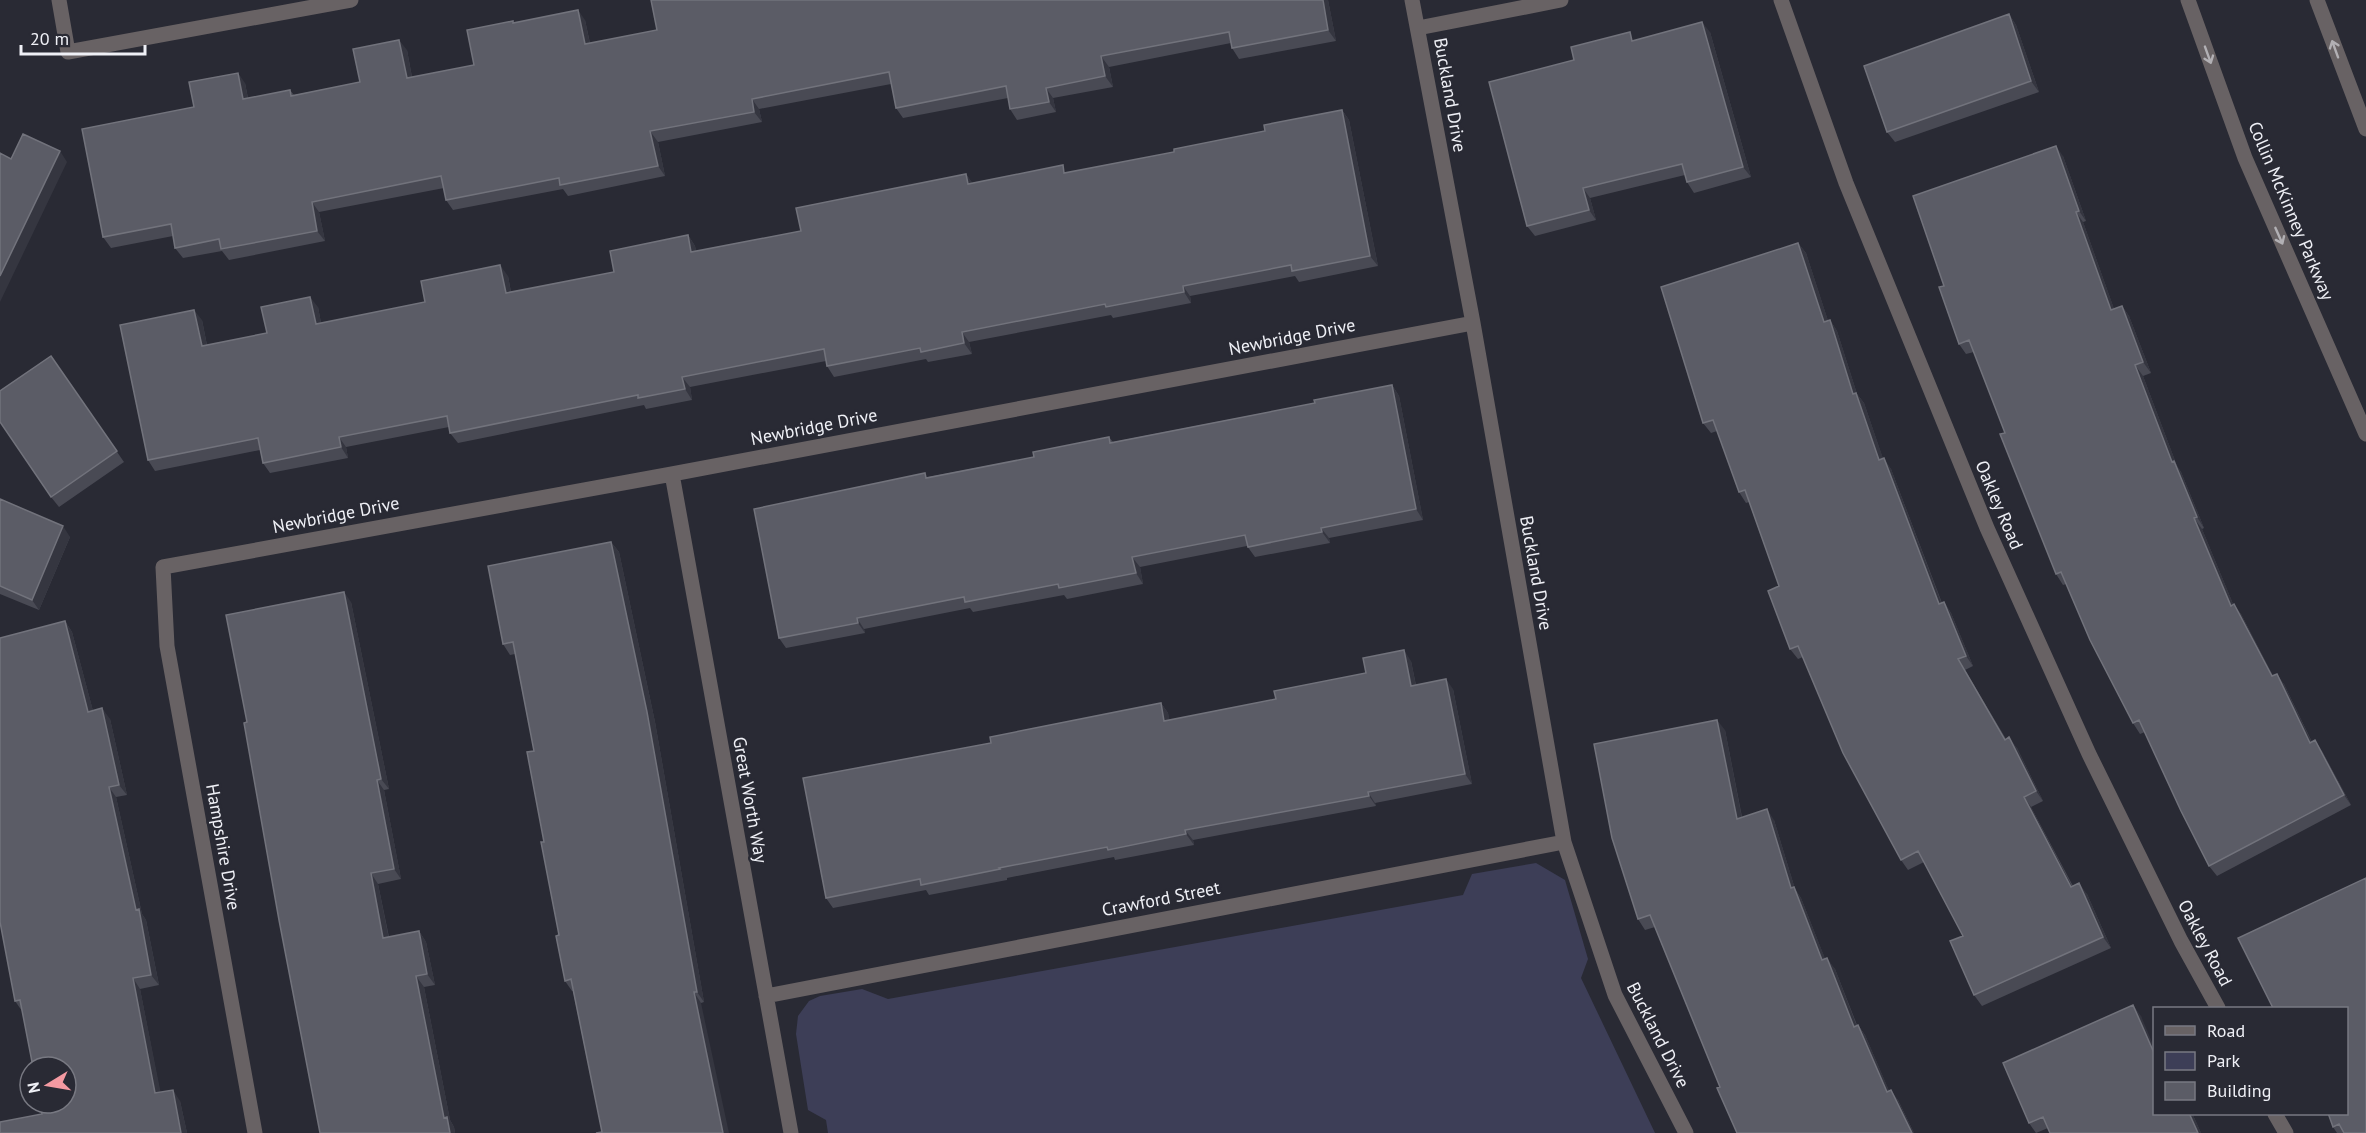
<svg xmlns="http://www.w3.org/2000/svg" width="2366" height="1133" font-family="'PT Sans',sans-serif">
<rect width="100%" height="100%" fill="#292a34"/>
<!-- green -->
<path fill="#3d3e57" d="M 1536,863 L 1565,880 L 1588,959 L 1581,978 L 1655,1133 L 828,1133 L 826,1120 L 808,1110 L 796,1034 L 798,1016 L 809,1001 L 820,996 L 862,989 L 888,999 L 1463,895 L 1472,874 Z"/>
<g fill="none" stroke-linecap="round" stroke-linejoin="round">
<!-- minor -->
<path stroke="#686264" stroke-width="15" d="M 59,0 L 68,52 L 351,0
M 1412,0 L 1473,323 L 1564,842 L 1615,995 L 1686,1133
M 1781,0 L 1846,183 L 1987,528 L 2089,754 L 2181,941 L 2218,1008
M 2188,0 L 2245,158 L 2366,434
M 2317,0 L 2366,129
M 1418,28 L 1561,0
M 672,474 L 791,1133
M 766,996 L 1564,842
M 2275,1114 L 2286,1133
M 255,1133 L 167,646 L 163,567 L 672,474 L 1473,323"/>
</g>
<!-- wall -->
<path fill="#494a54" d="M 651,0 L 1328,0 L 1336,41 L 1239,59 L 1232,48 L 1231,43 L 1109,67 L 1113,87 L 1053,98 L 1056,112 L 1017,120 L 1010,109 L 1008,98 L 903,118 L 896,108 L 891,84 L 759,109 L 762,122 L 658,142 L 665,176 L 568,196 L 563,189 L 453,210 L 446,200 L 444,188 L 319,212 L 325,241 L 229,260 L 222,251 L 183,258 L 175,248 L 173,236 L 111,248 L 103,237 L 194,107 L 245,83 L 248,98 L 290,90 L 294,95 L 360,82 L 407,50 L 412,77 L 474,65 L 513,21 L 514,23 L 585,20 L 590,43 L 657,30 Z
M 2009,14 L 2016,25 L 2039,92 L 1895,142 L 1887,132 Z
M 1710,32 L 1751,177 L 1694,193 L 1687,182 L 1685,175 L 1590,198 L 1596,220 L 1535,236 L 1527,226 L 1574,60 L 1635,40 Z
M 1342,110 L 1349,120 L 1378,266 L 1299,282 L 1295,276 L 1190,296 L 1191,303 L 1113,318 L 1111,315 L 969,342 L 972,354 L 928,362 L 926,359 L 834,377 L 827,366 L 826,361 L 690,387 L 692,400 L 646,409 L 644,405 L 458,443 L 450,433 L 449,427 L 346,447 L 348,458 L 270,473 L 263,463 L 260,450 L 155,471 L 148,460 L 202,320 L 207,345 L 267,333 L 318,307 L 321,323 L 425,302 L 508,276 L 511,292 L 614,272 L 688,235 L 695,246 L 696,251 L 801,231 L 966,174 L 972,183 L 1068,173 L 1174,152 L 1265,131 Z
M 2063,156 L 2086,221 L 2083,222 L 2114,309 L 2122,306 L 2129,316 L 2151,373 L 2143,376 L 2177,466 L 2181,472 L 2204,528 L 2202,529 L 2233,604 L 2241,614 L 2273,676 L 2284,684 L 2312,742 L 2322,751 L 2351,805 L 2217,876 L 2209,866 L 2145,732 L 2140,734 L 2133,723 L 2066,584 L 2063,585 L 2056,574 L 2005,433 L 1974,352 L 1966,354 L 1959,344 L 1944,286 Z
M 1798,243 L 1806,253 L 1828,321 L 1830,320 L 1837,331 L 1857,394 L 1864,403 L 1883,459 L 1891,469 L 1942,603 L 1944,602 L 1951,613 L 1973,666 L 1965,670 L 2006,739 L 2017,748 L 2043,801 L 2031,807 L 2073,886 L 2087,894 L 2111,948 L 1982,1006 L 1974,995 L 1963,936 L 1924,862 L 1908,870 L 1901,860 L 1803,657 L 1798,659 L 1790,649 L 1779,586 L 1749,502 L 1746,503 L 1739,492 L 1717,431 L 1711,433 L 1703,423 Z
M 51,356 L 124,462 L 59,507 L 51,497 Z
M 1392,385 L 1399,396 L 1423,520 L 1329,538 L 1330,543 L 1255,557 L 1247,546 L 1140,567 L 1143,584 L 1067,599 L 1064,595 L 973,612 L 970,608 L 864,629 L 865,633 L 786,648 L 779,638 L 928,477 L 1034,457 L 1109,437 L 1113,442 L 1315,403 Z
M 0,499 L 70,537 L 39,610 L 0,594 Z
M 611,542 L 619,552 L 655,722 L 704,1002 L 701,1003 L 602,1132 L 573,991 L 572,991 L 565,981 L 559,935 L 544,842 L 534,751 L 515,654 L 510,655 L 503,644 Z
M 351,602 L 389,789 L 384,790 L 401,879 L 378,884 L 389,937 L 419,931 L 426,942 L 435,985 L 424,987 L 450,1120 L 454,1127 L 455,1133 L 320,1133 Z
M 65,621 L 72,632 L 93,711 L 110,719 L 127,795 L 116,797 L 142,914 L 146,920 L 159,985 L 140,989 L 160,1092 L 180,1101 L 187,1133 L 0,1133 L 42,1114 L 22,1011 L 15,1001 Z
M 1411,661 L 1416,685 L 1453,689 L 1472,784 L 1375,803 L 1376,806 L 1193,840 L 1194,845 L 1115,860 L 1114,857 L 1007,878 L 1007,880 L 929,895 L 926,890 L 833,908 L 826,898 L 991,743 L 1161,703 L 1168,713 L 1169,720 L 1276,699 Z
M 1725,730 L 1742,817 L 1774,820 L 1795,889 L 1801,898 L 1825,959 L 1835,969 L 1857,1025 L 1858,1025 L 1865,1035 L 1889,1091 L 1898,1100 L 1914,1133 L 1737,1133 L 1720,1087 L 1655,927 L 1645,930 L 1638,919 Z
M 2141,1016 L 2154,1113 L 2192,1113 L 2201,1133 L 2050,1133 L 2048,1128 L 2036,1133 L 2029,1123 Z
M 2328,1113 L 2366,1133 L 2337,1133 L 2333,1127 Z"/>
<!-- shaded-wall -->
<path fill="#353640" d="M 1323,0 L 1328,0 L 1336,41 L 1328,30 Z
M 578,10 L 585,20 L 592,54 L 585,44 Z
M 2009,14 L 2016,25 L 2039,92 L 2031,81 Z
M 1702,22 L 1710,32 L 1751,177 L 1743,167 Z
M 399,40 L 407,50 L 414,89 L 407,78 Z
M 1101,56 L 1109,67 L 1113,87 L 1105,76 Z
M 238,73 L 245,83 L 250,110 L 243,99 Z
M 1046,88 L 1053,98 L 1056,112 L 1049,102 Z
M 752,99 L 759,109 L 762,122 L 754,112 Z
M 1342,110 L 1349,120 L 1378,266 L 1370,256 Z
M 650,131 L 658,142 L 665,176 L 658,166 Z
M 2056,146 L 2063,156 L 2086,221 L 2079,211 Z
M 60,151 L 67,162 L 0,302 L 0,276 Z
M 966,174 L 974,185 L 968,184 Z
M 1583,188 L 1590,198 L 1596,220 L 1589,210 Z
M 312,202 L 319,212 L 325,241 L 317,231 Z
M 2076,212 L 2083,222 L 2118,320 L 2111,310 Z
M 688,235 L 695,246 L 699,263 L 691,252 Z
M 1798,243 L 1806,253 L 1832,333 L 1824,322 Z
M 500,265 L 508,276 L 513,304 L 506,293 Z
M 1183,286 L 1190,296 L 1191,303 L 1184,292 Z
M 310,297 L 318,307 L 323,334 L 316,324 Z
M 2122,306 L 2129,316 L 2151,373 L 2143,362 Z
M 194,310 L 202,320 L 209,356 L 202,346 Z
M 1830,320 L 1837,331 L 1857,394 L 1864,403 L 1887,470 L 1879,460 L 1853,394 Z
M 962,332 L 969,342 L 972,354 L 964,343 Z
M 2135,365 L 2143,376 L 2177,466 L 2181,472 L 2204,528 L 2197,517 L 2172,462 Z
M 682,377 L 690,387 L 692,400 L 685,389 Z
M 1392,385 L 1399,396 L 1423,520 L 1416,509 Z
M 339,437 L 346,447 L 348,458 L 341,447 Z
M 1884,458 L 1891,469 L 1946,615 L 1939,604 Z
M 2194,518 L 2202,529 L 2238,616 L 2231,606 Z
M 63,526 L 70,537 L 39,610 L 32,600 Z
M 1321,528 L 1329,538 L 1330,543 L 1322,532 Z
M 611,542 L 619,552 L 655,722 L 704,1002 L 697,992 Z
M 1132,557 L 1140,567 L 1143,584 L 1136,573 Z
M 344,592 L 351,602 L 389,789 L 381,779 Z
M 1944,602 L 1951,613 L 1973,666 L 1966,656 Z
M 2234,604 L 2241,614 L 2279,687 L 2272,676 Z
M 857,618 L 864,629 L 865,633 L 858,623 Z
M 65,621 L 72,632 L 96,722 L 88,712 Z
M 1404,650 L 1411,661 L 1418,696 L 1411,686 Z
M 1958,659 L 1965,670 L 2012,750 L 2005,740 Z
M 2277,674 L 2284,684 L 2317,753 L 2310,743 Z
M 1446,679 L 1453,689 L 1472,784 L 1465,774 Z
M 1161,703 L 1168,713 L 1172,732 L 1164,721 Z
M 102,708 L 110,719 L 127,795 L 119,785 Z
M 1717,720 L 1725,730 L 1744,829 L 1737,819 Z
M 2009,737 L 2017,748 L 2043,801 L 2036,791 Z
M 2315,740 L 2322,751 L 2351,805 L 2344,795 Z
M 377,780 L 384,790 L 401,879 L 394,869 Z
M 109,787 L 116,797 L 142,914 L 146,920 L 159,985 L 151,975 L 136,910 Z
M 1368,792 L 1375,803 L 1376,806 L 1369,796 Z
M 2024,797 L 2031,807 L 2078,898 L 2071,887 Z
M 1767,809 L 1774,820 L 1795,889 L 1801,898 L 1830,971 L 1822,960 L 1791,888 Z
M 1185,830 L 1193,840 L 1194,845 L 1186,834 Z
M 371,873 L 378,884 L 391,949 L 383,938 Z
M 2079,883 L 2087,894 L 2111,948 L 2103,937 Z
M 419,931 L 426,942 L 435,985 L 427,974 Z
M 1827,958 L 1835,969 L 1861,1037 L 1854,1027 Z
M 416,976 L 424,987 L 450,1120 L 454,1127 L 455,1133 L 450,1133 L 444,1118 Z
M 133,978 L 140,989 L 163,1104 L 155,1093 Z
M 694,992 L 701,1003 L 729,1133 L 723,1133 Z
M 2133,1005 L 2141,1016 L 2154,1047 L 2154,1053 Z
M 1858,1025 L 1865,1035 L 1894,1102 L 1887,1092 Z
M 173,1090 L 180,1101 L 187,1133 L 181,1133 Z
M 1891,1090 L 1898,1100 L 1914,1133 L 1912,1133 Z
M 2189,1113 L 2192,1113 L 2201,1133 L 2198,1133 Z"/>
<!-- building -->
<path fill="#5b5c66" stroke="#72737c" stroke-width="1.5" d="M 651,0 L 1323,0 L 1328,30 L 1232,48 L 1229,32 L 1101,56 L 1105,76 L 1046,88 L 1049,102 L 1010,109 L 1006,86 L 896,108 L 889,72 L 752,99 L 754,112 L 650,131 L 658,166 L 560,185 L 559,178 L 446,200 L 441,176 L 312,202 L 317,231 L 221,249 L 219,239 L 175,248 L 171,224 L 103,237 L 82,129 L 194,107 L 189,82 L 238,73 L 243,99 L 290,90 L 291,96 L 360,82 L 353,49 L 399,40 L 407,78 L 474,65 L 467,30 L 513,21 L 513,23 L 578,10 L 585,44 L 657,30 Z
M 2009,14 L 2031,81 L 1887,132 L 1864,66 Z
M 1702,22 L 1743,167 L 1687,182 L 1682,164 L 1583,188 L 1589,210 L 1527,226 L 1489,82 L 1574,60 L 1571,47 L 1630,32 L 1632,41 Z
M 1342,110 L 1370,256 L 1292,271 L 1291,265 L 1183,286 L 1184,292 L 1106,307 L 1105,304 L 962,332 L 964,343 L 921,352 L 920,348 L 827,366 L 824,349 L 682,377 L 685,389 L 638,398 L 638,395 L 450,433 L 447,416 L 339,437 L 341,447 L 263,463 L 258,438 L 148,460 L 120,325 L 194,310 L 202,346 L 267,333 L 261,307 L 310,297 L 316,324 L 425,302 L 421,281 L 500,265 L 506,293 L 614,272 L 610,251 L 688,235 L 691,252 L 801,231 L 796,208 L 966,174 L 968,184 L 1063,165 L 1064,173 L 1174,152 L 1174,149 L 1265,131 L 1264,125 Z
M 23,134 L 60,151 L 0,276 L 0,153 L 11,159 Z
M 2056,146 L 2079,211 L 2076,212 L 2111,310 L 2122,306 L 2143,362 L 2135,365 L 2172,462 L 2174,461 L 2197,517 L 2194,518 L 2231,606 L 2234,604 L 2272,676 L 2277,674 L 2310,743 L 2315,740 L 2344,795 L 2209,866 L 2181,811 L 2139,720 L 2133,723 L 2090,640 L 2061,572 L 2056,574 L 2000,434 L 2005,433 L 1969,340 L 1959,344 L 1939,287 L 1944,286 L 1913,196 Z
M 1798,243 L 1824,322 L 1830,320 L 1853,394 L 1856,393 L 1879,460 L 1884,458 L 1939,604 L 1944,602 L 1966,656 L 1958,659 L 2005,740 L 2009,737 L 2036,791 L 2024,797 L 2071,887 L 2079,883 L 2103,937 L 1974,995 L 1950,941 L 1963,936 L 1918,851 L 1901,860 L 1843,753 L 1798,646 L 1790,649 L 1768,591 L 1779,586 L 1745,490 L 1739,492 L 1713,420 L 1703,423 L 1661,287 Z
M 51,356 L 117,451 L 51,497 L 0,422 L 0,391 Z
M 1392,385 L 1416,509 L 1321,528 L 1322,532 L 1248,547 L 1245,535 L 1132,557 L 1136,573 L 1059,588 L 1058,584 L 965,602 L 964,597 L 857,618 L 858,623 L 779,638 L 754,509 L 925,473 L 926,478 L 1034,457 L 1033,452 L 1109,437 L 1110,443 L 1315,403 L 1314,400 Z
M 0,499 L 63,526 L 32,600 L 0,586 Z
M 611,542 L 647,712 L 697,992 L 694,992 L 723,1133 L 596,1133 L 602,1132 L 571,979 L 565,981 L 556,936 L 559,935 L 541,842 L 544,842 L 527,752 L 534,751 L 513,642 L 503,644 L 488,566 Z
M 344,592 L 381,779 L 377,780 L 394,869 L 371,873 L 383,938 L 419,931 L 427,974 L 416,976 L 444,1118 L 447,1117 L 450,1133 L 320,1133 L 279,920 L 244,723 L 247,722 L 226,615 Z
M 65,621 L 88,712 L 102,708 L 119,785 L 109,787 L 136,910 L 139,909 L 151,975 L 133,978 L 155,1093 L 173,1090 L 181,1133 L 0,1133 L 0,1122 L 42,1114 L 40,1103 L 66,1103 L 66,1067 L 33,1067 L 20,1000 L 15,1001 L 0,922 L 0,638 Z
M 1404,650 L 1411,686 L 1446,679 L 1465,774 L 1368,792 L 1369,796 L 1185,830 L 1186,834 L 1108,850 L 1107,847 L 999,868 L 1000,869 L 921,885 L 920,879 L 826,898 L 803,778 L 991,743 L 990,737 L 1161,703 L 1164,721 L 1276,699 L 1274,691 L 1366,673 L 1363,658 Z
M 1717,720 L 1737,819 L 1767,809 L 1791,888 L 1794,887 L 1822,960 L 1827,958 L 1854,1027 L 1858,1025 L 1887,1092 L 1891,1090 L 1912,1133 L 1737,1133 L 1717,1088 L 1720,1087 L 1650,915 L 1638,919 L 1612,838 L 1594,744 Z
M 2366,878 L 2366,1133 L 2344,1133 L 2339,1124 L 2333,1127 L 2328,1113 L 2346,1113 L 2346,1008 L 2273,1008 L 2238,938 Z
M 2133,1005 L 2154,1053 L 2154,1113 L 2189,1113 L 2198,1133 L 2050,1133 L 2043,1117 L 2029,1123 L 2003,1063 Z"/>
<!-- one-way arrows -->
<defs><path id="oneway-shaft" d="M-6 0H5M1.5-3L5.5 0L1.5 3" fill="none" stroke-width="1.6" stroke-linecap="round" stroke-linejoin="round" transform="scale(1.5)"/></defs>
<g stroke="#b2b0b4">
<use href="#oneway-shaft" transform="translate(2335 49) rotate(-110)"/>
<use href="#oneway-shaft" transform="translate(2208 55) rotate(70)"/>
<use href="#oneway-shaft" transform="translate(2279 236) rotate(66)"/>
</g>
<g text-anchor="middle" stroke-width="5" stroke-linejoin="round" paint-order="stroke">
<!-- street labels -->
<g font-size="18" fill="#eff0f6" stroke="#292a34">
<text transform="translate(1450 95) rotate(80)" y="6">Buckland Drive</text>
<text transform="translate(2291 211) rotate(67)" y="6">Collin McKinney Parkway</text>
<text transform="translate(1292 337) rotate(-11)" y="6">Newbridge Drive</text>
<text transform="translate(814 427) rotate(-11)" y="6">Newbridge Drive</text>
<text transform="translate(1999 505) rotate(67)" y="6">Oakley Road</text>
<text transform="translate(336 515) rotate(-11)" y="6">Newbridge Drive</text>
<text transform="translate(1536 573) rotate(80)" y="6">Buckland Drive</text>
<text transform="translate(750 800) rotate(80)" y="6">Great Worth Way</text>
<text transform="translate(223 847) rotate(80)" y="6">Hampshire Drive</text>
<text transform="translate(1161 899) rotate(-11)" y="6">Crawford Street</text>
<text transform="translate(2205 943) rotate(62)" y="6">Oakley Road</text>
<text transform="translate(1658 1035) rotate(63)" y="6">Buckland Drive</text>
</g>
</g>
<!-- legend -->
<rect x="2153" y="1007" width="195" height="108" fill="#292a34" stroke="#787982" stroke-width="1.5"/>
<rect x="2165" y="1026" width="30" height="9" fill="#686264" stroke="#787982" stroke-width="1.5"/>
<text x="2207" y="1037" font-size="18" fill="#eff0f6">Road</text>
<rect x="2165" y="1052" width="30" height="18" fill="#3d3e57" stroke="#787982" stroke-width="1.5"/>
<text x="2207" y="1067" font-size="18" fill="#eff0f6">Park</text>
<rect x="2165" y="1082" width="30" height="18" fill="#5b5c66" stroke="#787982" stroke-width="1.5"/>
<text x="2207" y="1097" font-size="18" fill="#eff0f6">Building</text>
<!-- north arrow -->
<g transform="translate(48 1085) rotate(259)"><circle r="28" fill="#292a34" stroke="#787982" stroke-width="1.5"/>
<path d="M0-4.5L10 22L0 15L-10 22Z" fill="#f49aa2"/>
<text y="-9" font-size="16" font-weight="bold" text-anchor="middle" fill="#eff0f6">N</text>
</g>
<!-- scale -->
<path d="M21 45v9h124v-9" fill="none" stroke="#eff0f6" stroke-width="3"/>
<text x="30" y="45" font-size="18" fill="#eff0f6" stroke="#292a34" stroke-width="4.5" paint-order="stroke">20 m</text>
</svg>
